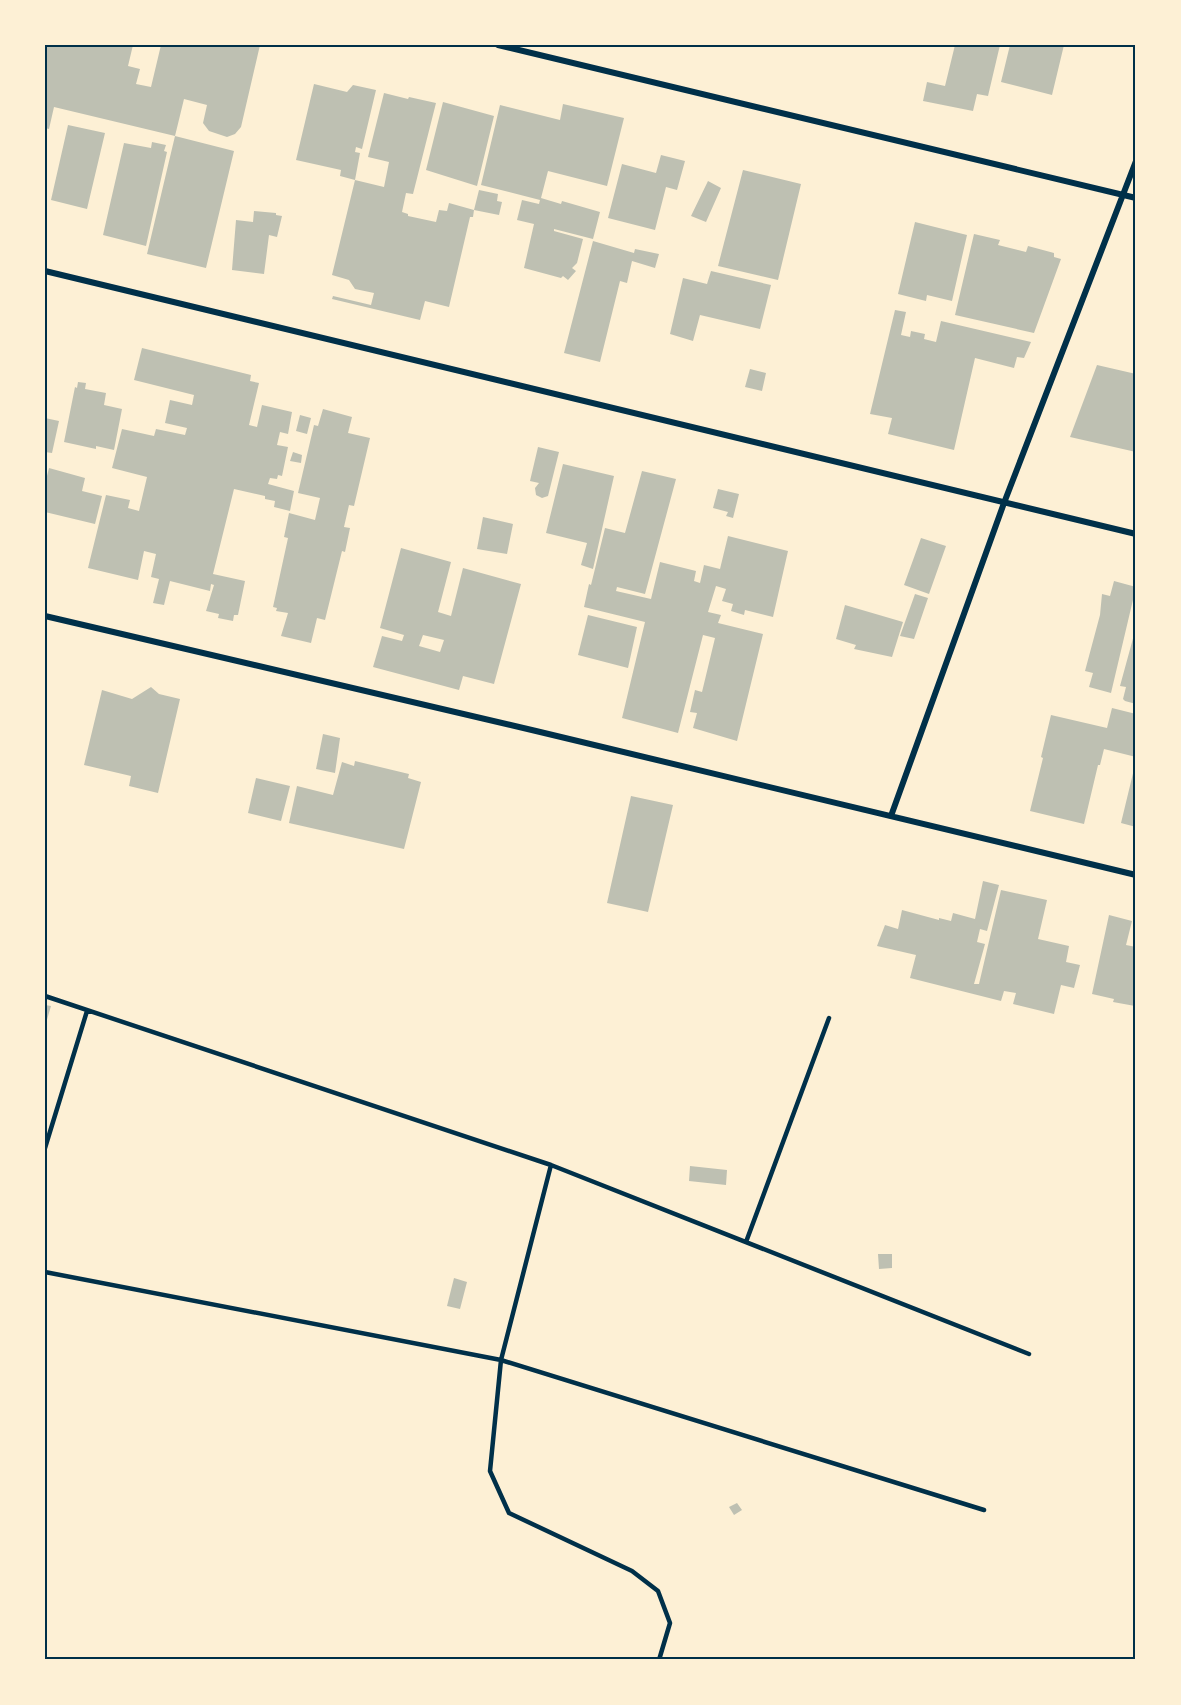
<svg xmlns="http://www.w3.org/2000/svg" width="1181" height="1705" font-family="'Roboto Condensed',sans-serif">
<rect width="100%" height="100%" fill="#fdf0d5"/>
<!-- building -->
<path fill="#bec0b2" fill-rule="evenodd" d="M 45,45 L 133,45 L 128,66 L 140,69 L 136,84 L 151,87 L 161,45 L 260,45 L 241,127 L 235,134 L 227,137 L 209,131 L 203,123 L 207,105 L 184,99 L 175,136 L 54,107 L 49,129 L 45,128 Z
M 955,45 L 1000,45 L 988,96 L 977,94 L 973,111 L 923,101 L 927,82 L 945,86 Z
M 1010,45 L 1064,45 L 1052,95 L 1001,82 Z
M 314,84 L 347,92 L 353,85 L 376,90 L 362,149 L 356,147 L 355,152 L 360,153 L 355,180 L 340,176 L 341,170 L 296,160 Z
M 384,93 L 408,99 L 409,97 L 436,103 L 413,194 L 406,193 L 402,212 L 408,214 L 408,216 L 436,222 L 439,210 L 447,211 L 449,203 L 474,210 L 473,217 L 470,217 L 449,307 L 425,301 L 420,320 L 332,299 L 333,296 L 371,305 L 374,293 L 355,289 L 349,280 L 332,275 L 355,180 L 384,187 L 389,162 L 368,157 Z
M 443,102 L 494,116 L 477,186 L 426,170 Z
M 563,104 L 624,118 L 607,186 L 548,171 L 541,198 L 561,204 L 562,201 L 600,212 L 593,239 L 554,229 L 554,231 L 583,239 L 577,263 L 572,268 L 576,271 L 568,280 L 563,276 L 561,278 L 524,268 L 534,224 L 517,220 L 522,200 L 539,204 L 540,200 L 481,185 L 500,105 L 560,120 Z
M 68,125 L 105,133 L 87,209 L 51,200 Z
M 175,136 L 234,151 L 206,268 L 147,254 Z
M 152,142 L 166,145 L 164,151 L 167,152 L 146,246 L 103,235 L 124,143 L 151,148 Z
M 661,155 L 685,161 L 677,190 L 666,187 L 655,230 L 608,218 L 622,164 L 656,173 Z
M 743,170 L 801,184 L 778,280 L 718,266 Z
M 708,181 L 721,188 L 706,222 L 691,216 Z
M 479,190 L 498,194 L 497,201 L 502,202 L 499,215 L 474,210 Z
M 254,211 L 276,213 L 276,215 L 282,216 L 277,237 L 269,235 L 264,274 L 232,270 L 236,220 L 253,222 Z
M 915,222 L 967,235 L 952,301 L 927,295 L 926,301 L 898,294 Z
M 974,234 L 1000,240 L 998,245 L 1026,252 L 1028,246 L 1054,253 L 1054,257 L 1061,259 L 1034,333 L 955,315 Z
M 593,241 L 634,253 L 635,249 L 659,254 L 655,268 L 632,261 L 627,283 L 620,281 L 600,362 L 564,353 Z
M 711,271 L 771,285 L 760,329 L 700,315 L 693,341 L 670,334 L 683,278 L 707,284 Z
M 895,310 L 906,312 L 901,335 L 910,337 L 911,331 L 925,334 L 924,339 L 936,342 L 941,321 L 1031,342 L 1024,358 L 1017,357 L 1014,368 L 975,358 L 954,450 L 888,434 L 892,418 L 870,414 Z
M 142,348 L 251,375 L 250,381 L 259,383 L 249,425 L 257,427 L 262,405 L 292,412 L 288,434 L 280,432 L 277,445 L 288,447 L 282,476 L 278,475 L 277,479 L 270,478 L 268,484 L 294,491 L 290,511 L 274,507 L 275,501 L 265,499 L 265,496 L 234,489 L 213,574 L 245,581 L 238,615 L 234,615 L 233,621 L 218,618 L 219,614 L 206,611 L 214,585 L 211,584 L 210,591 L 170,581 L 164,605 L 153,603 L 159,579 L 151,577 L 156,554 L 144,551 L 138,580 L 88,568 L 106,495 L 130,500 L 128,508 L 139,511 L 147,477 L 112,468 L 122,429 L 154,436 L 156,429 L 185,435 L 187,428 L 165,423 L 170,400 L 192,405 L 194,395 L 134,380 Z
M 1097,365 L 1136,374 L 1136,452 L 1070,437 Z
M 750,369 L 766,373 L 762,391 L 745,387 Z
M 78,382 L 86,383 L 85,389 L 106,393 L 104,405 L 122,409 L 114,450 L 96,446 L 96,449 L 64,442 L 75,387 L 77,388 Z
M 323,409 L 352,417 L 348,433 L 370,438 L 354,506 L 349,505 L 344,527 L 350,528 L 345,552 L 342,551 L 325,620 L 317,618 L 311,643 L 281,636 L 288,613 L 276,611 L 277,608 L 273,607 L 288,538 L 284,537 L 289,513 L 315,520 L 320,498 L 298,493 L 314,425 L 318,426 Z
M 300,415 L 311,418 L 307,434 L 296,431 Z
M 45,418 L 59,421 L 52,453 L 45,452 Z
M 538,447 L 559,452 L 548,496 L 542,498 L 536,495 L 535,488 L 539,483 L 530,481 Z
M 293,452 L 302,455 L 301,463 L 290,461 Z
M 563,464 L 614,476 L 593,569 L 581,565 L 587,543 L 546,533 Z
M 49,468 L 85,478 L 82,491 L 102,496 L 95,524 L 45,512 L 45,484 Z
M 642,471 L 676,479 L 645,594 L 617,587 L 616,591 L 651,599 L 660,562 L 696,571 L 694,581 L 700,583 L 704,565 L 720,569 L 728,536 L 788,551 L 773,617 L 745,610 L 744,615 L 731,611 L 733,604 L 722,601 L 726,589 L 716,586 L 708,612 L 721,615 L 718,623 L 763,634 L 737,741 L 693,728 L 697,713 L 690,712 L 695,690 L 702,692 L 715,638 L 703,635 L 678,733 L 622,718 L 645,622 L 584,607 L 589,584 L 591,585 L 605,528 L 625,533 Z
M 718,489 L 739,494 L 733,518 L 726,516 L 728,512 L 713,508 Z
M 483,517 L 513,524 L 507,554 L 477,549 Z
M 921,538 L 946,546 L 929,594 L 904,585 Z
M 401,548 L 451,562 L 438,612 L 451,616 L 463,568 L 521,584 L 494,684 L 463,676 L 459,690 L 373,667 L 382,636 L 402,641 L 404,635 L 380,628 ZM 423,635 L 444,640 L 440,652 L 419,646 Z
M 1114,581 L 1136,587 L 1111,693 L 1089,687 L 1093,673 L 1085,671 L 1100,615 L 1102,594 L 1110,596 Z
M 915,594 L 928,598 L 914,639 L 900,636 Z
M 845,605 L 903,622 L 892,657 L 854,649 L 856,645 L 836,639 Z
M 588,615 L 637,627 L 628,668 L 578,655 Z
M 1135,631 L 1136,631 L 1136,704 L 1125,701 L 1123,699 L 1126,687 L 1120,686 Z
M 151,687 L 159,694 L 180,699 L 158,793 L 129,786 L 131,776 L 84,765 L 102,690 L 132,699 Z
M 1112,708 L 1136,714 L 1136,757 L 1104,749 L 1100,765 L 1098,765 L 1084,824 L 1030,811 L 1043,758 L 1041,757 L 1051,715 L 1107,728 Z
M 323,734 L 340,738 L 335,773 L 316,769 Z
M 355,761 L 409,774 L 408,778 L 421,782 L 404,849 L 289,823 L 297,786 L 333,795 L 342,762 L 354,766 Z
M 1135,765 L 1136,765 L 1136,827 L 1121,823 Z
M 256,778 L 290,786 L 281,821 L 248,813 Z
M 631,796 L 673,805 L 648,912 L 607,903 Z
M 983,881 L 999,885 L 987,931 L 980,929 L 977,942 L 985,944 L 974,984 L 979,984 L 1001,890 L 1047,900 L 1038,939 L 1069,946 L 1066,962 L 1080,965 L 1074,988 L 1061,985 L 1054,1014 L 1013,1004 L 1016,993 L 1004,991 L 1001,1001 L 910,978 L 916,955 L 877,946 L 885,925 L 898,929 L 902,910 L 939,920 L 939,918 L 951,921 L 953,913 L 975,919 Z
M 1109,915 L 1132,921 L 1126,945 L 1136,947 L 1136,1000 L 1135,1006 L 1113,1002 L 1114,999 L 1092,994 Z
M 45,1005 L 51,1006 L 46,1023 L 45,1023 Z
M 690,1166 L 727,1170 L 726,1185 L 689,1181 Z
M 878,1254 L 892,1254 L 892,1268 L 879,1269 Z
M 454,1278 L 467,1282 L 460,1309 L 447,1306 Z
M 737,1503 L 742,1510 L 734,1515 L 729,1507 Z"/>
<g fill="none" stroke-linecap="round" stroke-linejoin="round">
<!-- service -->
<path stroke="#003049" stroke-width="4.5" d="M 45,996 L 551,1165 L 1029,1354
M 45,1148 L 87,1011
M 551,1165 L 501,1360 L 490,1471 L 509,1513 L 632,1571 L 658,1591 L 670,1623 L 659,1660
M 746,1242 L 829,1018
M 45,1272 L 501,1360 L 984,1510"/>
<!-- minor -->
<path stroke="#003049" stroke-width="6" d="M 498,45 L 1136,198
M 45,271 L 1136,534
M 45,616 L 536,731 L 1136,875
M 891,816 L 1004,503 L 1136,161"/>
</g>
<!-- border -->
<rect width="1181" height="1705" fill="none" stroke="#fdf0d5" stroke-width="93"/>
<rect x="46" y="46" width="1088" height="1612" fill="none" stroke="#003049" stroke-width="2"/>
</svg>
